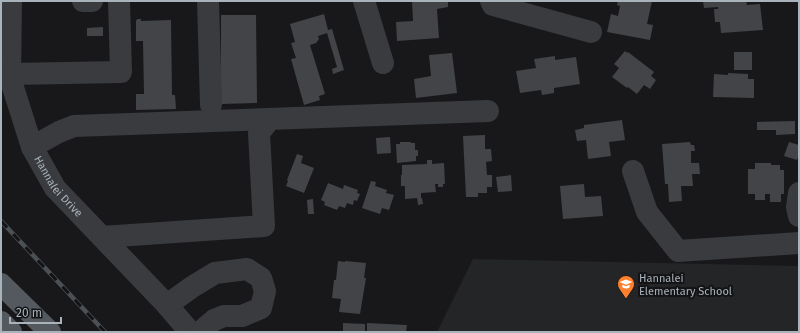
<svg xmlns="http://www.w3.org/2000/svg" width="800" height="333" font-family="'Fira Sans',sans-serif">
<rect width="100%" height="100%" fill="#18181a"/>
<!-- built -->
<path fill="#242527" d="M 473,259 L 799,266 L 799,332 L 437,332 Z"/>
<!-- building -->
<path fill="#424447" d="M 412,1 L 448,1 L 448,7 L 437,9 L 439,38 L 397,41 L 396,22 L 413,21 Z
M 618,1 L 652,1 L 647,24 L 653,25 L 650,40 L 607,32 L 611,14 L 618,16 L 620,6 L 617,5 Z
M 703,1 L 746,1 L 747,5 L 760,4 L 763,30 L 721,33 L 720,22 L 715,22 L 714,9 L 718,9 L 718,7 L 704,8 Z
M 324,14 L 328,30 L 332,29 L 344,70 L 333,74 L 332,69 L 337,67 L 327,33 L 318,36 L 319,39 L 316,43 L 310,45 L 325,94 L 319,96 L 320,100 L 304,105 L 291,59 L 296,58 L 291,43 L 295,42 L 290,24 Z
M 221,15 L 256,15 L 257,103 L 221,104 Z
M 137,19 L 141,19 L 141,21 L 171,20 L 172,95 L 175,95 L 176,109 L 136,110 L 136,94 L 144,94 L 143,41 L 136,41 L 136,20 L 137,20 Z
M 103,27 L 103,36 L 87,36 L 87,28 Z
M 625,51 L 627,53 L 628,52 L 654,72 L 651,76 L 656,80 L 650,89 L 644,85 L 637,94 L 628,87 L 627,88 L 612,77 L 619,68 L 614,64 Z
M 734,52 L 752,52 L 752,70 L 734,70 Z
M 452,53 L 457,93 L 416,98 L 414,79 L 431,76 L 429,55 Z
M 555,56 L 555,60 L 576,57 L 580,84 L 554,88 L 554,93 L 542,95 L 541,90 L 520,93 L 516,71 L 536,68 L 534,59 Z
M 728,73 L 748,74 L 748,79 L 754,79 L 754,98 L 713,97 L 714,74 L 728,75 Z
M 622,120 L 625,140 L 609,142 L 611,156 L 588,159 L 586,140 L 577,141 L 575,130 L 584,128 L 584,125 Z
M 795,121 L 795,134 L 776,135 L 776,130 L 757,130 L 757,122 Z
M 485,135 L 485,149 L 491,149 L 492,161 L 486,162 L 487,175 L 492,175 L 492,187 L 487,187 L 487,193 L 478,193 L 478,197 L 466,197 L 463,136 Z
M 390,137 L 391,153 L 377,154 L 376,138 Z
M 400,142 L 411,142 L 411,143 L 415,143 L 415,150 L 418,150 L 418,156 L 416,156 L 416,161 L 397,163 L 396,144 L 400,144 Z
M 690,142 L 691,145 L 694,145 L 695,151 L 691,151 L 691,163 L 699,163 L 700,174 L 692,174 L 693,186 L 681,186 L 682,201 L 669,202 L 668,184 L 665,184 L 662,144 Z
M 789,142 L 799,145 L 799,155 L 797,160 L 784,156 Z
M 297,154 L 303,156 L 301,163 L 314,168 L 304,193 L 286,186 L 288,181 L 287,180 Z
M 427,160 L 432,160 L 432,164 L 444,163 L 445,184 L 443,184 L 443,187 L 438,187 L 438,184 L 435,184 L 436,192 L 421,193 L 421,198 L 422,198 L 423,204 L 418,205 L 417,198 L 405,199 L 405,186 L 401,186 L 401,175 L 402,175 L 402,165 L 427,164 Z
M 755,163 L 771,163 L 771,165 L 780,165 L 780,170 L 784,170 L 784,194 L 781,194 L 781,202 L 770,202 L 770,194 L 765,194 L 765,200 L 755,200 L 755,194 L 748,194 L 748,169 L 755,169 Z
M 511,175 L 512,191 L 498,192 L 496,177 Z
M 371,181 L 376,182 L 375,186 L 387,190 L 386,193 L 394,195 L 389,210 L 382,208 L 380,214 L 362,208 Z
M 328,183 L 343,189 L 344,185 L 358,190 L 357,193 L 360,194 L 357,201 L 354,200 L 353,205 L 347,203 L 345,208 L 339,206 L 337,210 L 324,205 L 325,202 L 321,200 Z
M 584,184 L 585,197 L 601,196 L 603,216 L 563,219 L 560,186 Z
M 313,199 L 314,214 L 308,214 L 307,200 Z
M 338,261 L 345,262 L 345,261 L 366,263 L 364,278 L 366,278 L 360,314 L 339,312 L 341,299 L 332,298 L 334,280 L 336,280 Z
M 343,323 L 365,324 L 365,332 L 343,332 Z
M 367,323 L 407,325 L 406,332 L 367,332 Z"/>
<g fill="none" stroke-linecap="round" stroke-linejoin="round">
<!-- minor -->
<g stroke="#393b3f" stroke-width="22">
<path id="s1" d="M 11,1 L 10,78 L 32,147 L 55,188 L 167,305 L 190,332"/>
<path d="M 83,1 L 92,1"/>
<path d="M 208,1 L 211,105"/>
<path d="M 364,1 L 383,63"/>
<path d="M 491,1 L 493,5 L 591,32"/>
<path d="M 10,74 L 121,72 L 119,1"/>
<path d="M 32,147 L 59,132 L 74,126 L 488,111"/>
<path d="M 633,171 L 647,212 L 678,251 L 799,243"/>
<path d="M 799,193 L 797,207 L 799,216"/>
<path d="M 102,237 L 264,226 L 259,133 L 270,119"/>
<path d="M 167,305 L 192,287 L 215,273 L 247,269 L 261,278 L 265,291 L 261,308 L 242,316 L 224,316 L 214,320 L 200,332"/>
</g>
<!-- major -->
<path stroke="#54595f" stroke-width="22" d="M 1,284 L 50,332
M 1,322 L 11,332"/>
<defs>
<path id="rail" d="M 1,221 L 105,332"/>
</defs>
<!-- rail casing -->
<use href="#rail" stroke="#4b5055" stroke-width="4.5"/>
<!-- rail -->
<use href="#rail" stroke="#131315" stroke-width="3" stroke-dasharray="9" stroke-linecap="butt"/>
</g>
<!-- icons -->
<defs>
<symbol id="school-pin" viewBox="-11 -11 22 30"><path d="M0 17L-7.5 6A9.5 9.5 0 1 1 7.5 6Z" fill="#fc802e" stroke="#131315"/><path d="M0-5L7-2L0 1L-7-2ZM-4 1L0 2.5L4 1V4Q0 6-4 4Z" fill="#fff"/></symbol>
</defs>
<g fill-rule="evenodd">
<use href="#school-pin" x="616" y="274" width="20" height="27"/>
</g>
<g text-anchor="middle" stroke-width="4" stroke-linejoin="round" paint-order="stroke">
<!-- street labels -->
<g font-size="11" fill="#a9b3bb" stroke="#131315">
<text dy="4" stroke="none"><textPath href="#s1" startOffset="197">Hannalei Drive</textPath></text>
</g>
<!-- poi labels -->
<g font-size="11" fill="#a9b3bb" stroke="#131315" text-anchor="start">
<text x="639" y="282">Hannalei<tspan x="639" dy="13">Elementary School</tspan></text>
</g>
</g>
<!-- border -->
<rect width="800" height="333" fill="none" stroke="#a9b3bb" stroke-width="4"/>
<!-- scale -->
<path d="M10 317v6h51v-6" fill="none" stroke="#a9b3bb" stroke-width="2"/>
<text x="16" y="317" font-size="12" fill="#a9b3bb" stroke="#131315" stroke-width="3" paint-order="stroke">20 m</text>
</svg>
